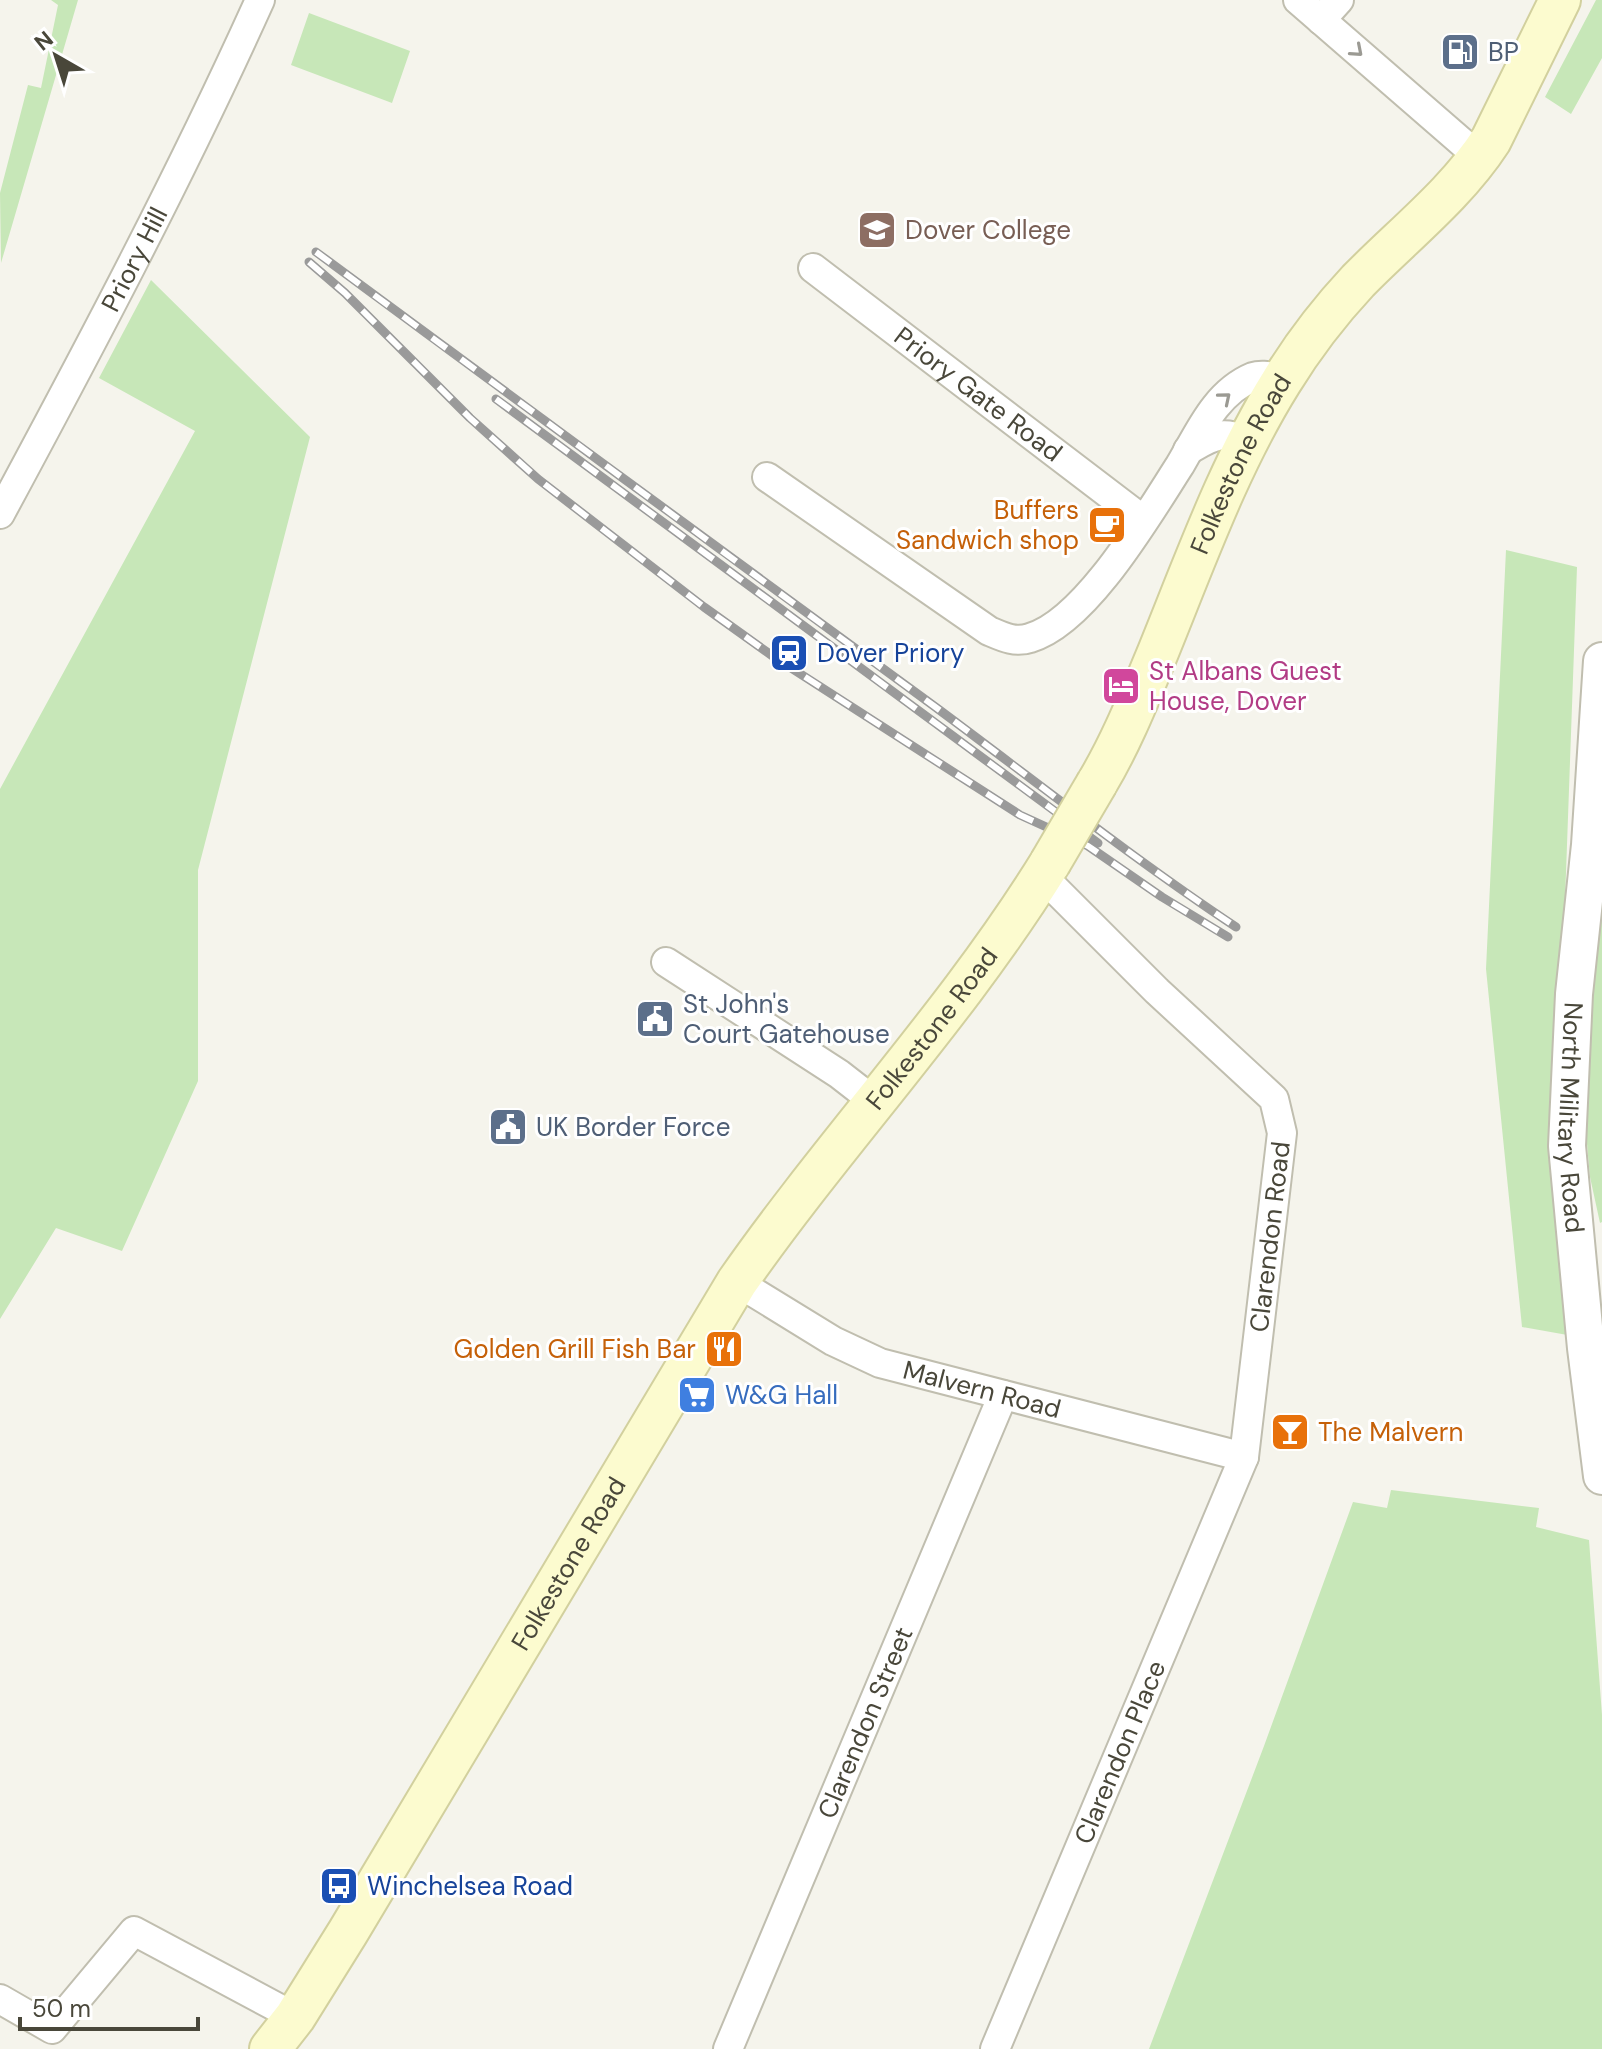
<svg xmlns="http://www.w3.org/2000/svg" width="1602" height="2049" font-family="'DM Sans',sans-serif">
<rect width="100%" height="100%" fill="#f5f4ec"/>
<!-- green -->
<path fill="#c7e7b8" d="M 51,0 L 78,0 L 1,263 L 0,193 L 28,85 L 41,88 L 58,5 Z
M 1596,0 L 1602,0 L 1602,58 L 1571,114 L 1545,97 Z
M 309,13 L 410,51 L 392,103 L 291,65 Z
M 151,280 L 310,437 L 198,870 L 198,1081 L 122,1251 L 56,1228 L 0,1319 L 0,789 L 195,431 L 99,378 Z
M 1506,550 L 1577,567 L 1557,1123 L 1573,1336 L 1522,1327 L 1486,969 Z
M 1602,845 L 1602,1222 L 1600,1223 L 1590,1177 L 1582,1089 Z
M 1391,1490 L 1539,1508 L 1536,1527 L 1589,1540 L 1602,1715 L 1602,2049 L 1149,2049 L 1264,1746 L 1353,1502 L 1387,1508 Z"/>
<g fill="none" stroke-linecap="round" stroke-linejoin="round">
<defs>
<g id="minor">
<path d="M 1298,0 L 1480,158"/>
<path d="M 1321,20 L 1339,0"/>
<path id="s1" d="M 813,268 L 1143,520"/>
<path d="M 1188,450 C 1212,437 1219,430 1246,440"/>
<path d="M 767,477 L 989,631 C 1003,637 1015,643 1030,638 C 1086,622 1149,513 1180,465 C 1199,433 1215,393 1253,377 C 1262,374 1273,377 1283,378"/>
<path id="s2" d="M 0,514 C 91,345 181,175 260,0"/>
<path d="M 666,962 L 839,1074 L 875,1102"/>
<path id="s3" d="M 737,1282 L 833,1341 L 880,1363 L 1244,1457"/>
<path d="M 0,1999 L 52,2029 L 134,1931 L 295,2017"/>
<path id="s4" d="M 728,2049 L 1003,1395"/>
<path id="s5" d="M 995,2049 L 1244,1457 L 1282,1133 L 1274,1099 L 1157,991 L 1042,876"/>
</g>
<g id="tertiary">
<path id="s6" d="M 1602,661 L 1590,845 L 1574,994 L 1567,1146 L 1586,1348 L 1602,1476"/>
</g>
<g id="secondary">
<path id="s7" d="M 1097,783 C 1121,743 1138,700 1156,657 C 1194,564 1228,467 1281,382 C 1303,346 1330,311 1358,281 C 1403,235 1456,194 1491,140 L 1560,0"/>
<path id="s8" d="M 270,2049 L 295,2017 L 348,1932 L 737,1282 C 837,1139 958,1012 1050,863"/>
</g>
</defs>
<!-- minor casing -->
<use href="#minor" stroke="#c0beaf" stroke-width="32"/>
<!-- tertiary casing -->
<use href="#tertiary" stroke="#c0beaf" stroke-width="40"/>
<!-- secondary casing -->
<use href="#secondary" stroke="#d2d09e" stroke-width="44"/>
<!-- minor -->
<use href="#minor" stroke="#fff" stroke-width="28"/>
<!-- tertiary -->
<use href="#tertiary" stroke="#fff" stroke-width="36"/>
<!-- secondary -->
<use href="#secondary" stroke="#fcfbcf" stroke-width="40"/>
<defs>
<path id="rail" d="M 316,252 C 522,404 727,555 934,706 C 1034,780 1132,858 1236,927
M 309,262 L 345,293 L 470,418 L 538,479 L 704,607 L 774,657 L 1020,815 L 1088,846 L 1162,897 L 1228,937
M 496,399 L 1098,843"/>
</defs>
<!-- rail casing -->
<use href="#rail" stroke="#9a9a9a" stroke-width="9"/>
<!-- rail -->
<use href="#rail" stroke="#fff" stroke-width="6" stroke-dasharray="18" stroke-linecap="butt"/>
<defs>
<path id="secondary-bridge" d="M 1050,863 L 1097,783"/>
</defs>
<!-- secondary-bridge casing -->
<use href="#secondary-bridge" stroke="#d2d09e" stroke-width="44" stroke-linecap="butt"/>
<!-- secondary-bridge -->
<use href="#secondary-bridge" stroke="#fcfbcf" stroke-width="40"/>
</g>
<!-- one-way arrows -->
<defs><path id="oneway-chevron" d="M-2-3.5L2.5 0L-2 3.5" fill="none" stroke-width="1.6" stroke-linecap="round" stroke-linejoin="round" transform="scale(2)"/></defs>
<g stroke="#9b9a93">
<use href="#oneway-chevron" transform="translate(1357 51) rotate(41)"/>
<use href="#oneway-chevron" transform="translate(1225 398) rotate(-40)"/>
</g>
<!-- icons -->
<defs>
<symbol id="fuel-square" viewBox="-11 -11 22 22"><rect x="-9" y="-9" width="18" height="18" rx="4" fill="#5c6f8a" stroke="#fff"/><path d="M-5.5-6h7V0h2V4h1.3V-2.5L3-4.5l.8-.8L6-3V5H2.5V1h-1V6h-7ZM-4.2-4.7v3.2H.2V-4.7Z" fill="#fff"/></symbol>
<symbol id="school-square" viewBox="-11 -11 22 22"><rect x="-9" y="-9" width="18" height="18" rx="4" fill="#8d6e63" stroke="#fff"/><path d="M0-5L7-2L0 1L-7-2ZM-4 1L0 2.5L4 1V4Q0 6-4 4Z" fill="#fff"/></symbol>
<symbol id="cafe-square" viewBox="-11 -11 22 22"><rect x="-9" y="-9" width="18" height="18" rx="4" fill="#e8710a" stroke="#fff"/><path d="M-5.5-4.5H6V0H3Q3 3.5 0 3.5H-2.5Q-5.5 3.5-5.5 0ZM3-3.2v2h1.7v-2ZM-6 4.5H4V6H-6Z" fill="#fff"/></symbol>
<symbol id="station-square" viewBox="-11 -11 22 22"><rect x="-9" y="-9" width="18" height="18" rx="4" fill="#1a4fb4" stroke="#fff"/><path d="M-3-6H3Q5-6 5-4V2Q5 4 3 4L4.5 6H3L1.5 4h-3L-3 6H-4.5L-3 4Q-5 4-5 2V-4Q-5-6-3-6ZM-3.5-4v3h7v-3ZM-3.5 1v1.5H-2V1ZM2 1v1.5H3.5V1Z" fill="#fff"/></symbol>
<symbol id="hotel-square" viewBox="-11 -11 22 22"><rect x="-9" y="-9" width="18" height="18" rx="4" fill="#d1479c" stroke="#fff"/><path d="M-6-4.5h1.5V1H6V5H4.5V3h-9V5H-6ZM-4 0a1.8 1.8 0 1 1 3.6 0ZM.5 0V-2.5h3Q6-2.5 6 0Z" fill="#fff"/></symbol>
<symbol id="civic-square" viewBox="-11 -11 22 22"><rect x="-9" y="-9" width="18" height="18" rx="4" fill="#5c6f8a" stroke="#fff"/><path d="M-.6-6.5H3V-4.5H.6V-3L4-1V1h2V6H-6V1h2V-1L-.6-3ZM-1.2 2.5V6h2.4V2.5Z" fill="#fff"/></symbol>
<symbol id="restaurant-square" viewBox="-11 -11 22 22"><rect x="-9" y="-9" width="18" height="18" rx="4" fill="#e8710a" stroke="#fff"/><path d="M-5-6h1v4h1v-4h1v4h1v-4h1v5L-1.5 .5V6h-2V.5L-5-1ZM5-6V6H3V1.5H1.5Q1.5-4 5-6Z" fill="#fff"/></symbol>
<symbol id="supermarket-square" viewBox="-11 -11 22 22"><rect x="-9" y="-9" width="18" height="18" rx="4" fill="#3f7fe0" stroke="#fff"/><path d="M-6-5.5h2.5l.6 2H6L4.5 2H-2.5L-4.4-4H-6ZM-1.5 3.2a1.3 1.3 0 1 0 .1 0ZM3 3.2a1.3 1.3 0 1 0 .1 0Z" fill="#fff"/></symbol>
<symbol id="bar-square" viewBox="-11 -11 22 22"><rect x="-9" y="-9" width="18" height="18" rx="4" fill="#e8710a" stroke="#fff"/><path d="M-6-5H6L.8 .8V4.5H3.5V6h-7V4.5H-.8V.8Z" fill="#fff"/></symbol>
<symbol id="bus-square" viewBox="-11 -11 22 22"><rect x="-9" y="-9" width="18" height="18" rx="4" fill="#1a4fb4" stroke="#fff"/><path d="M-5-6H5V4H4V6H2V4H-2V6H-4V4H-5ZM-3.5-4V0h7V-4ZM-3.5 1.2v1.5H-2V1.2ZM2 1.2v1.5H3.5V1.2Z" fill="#fff"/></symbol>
</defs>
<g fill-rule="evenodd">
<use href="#fuel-square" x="1438" y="30" width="44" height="44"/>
<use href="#school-square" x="855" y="208" width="44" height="44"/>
<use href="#cafe-square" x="1085" y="503" width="44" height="44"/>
<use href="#station-square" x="767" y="631" width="44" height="44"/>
<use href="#hotel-square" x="1099" y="664" width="44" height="44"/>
<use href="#civic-square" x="633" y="997" width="44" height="44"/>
<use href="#civic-square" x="486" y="1105" width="44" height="44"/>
<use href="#restaurant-square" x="702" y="1327" width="44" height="44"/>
<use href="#supermarket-square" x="675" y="1373" width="44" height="44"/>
<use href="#bar-square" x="1268" y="1410" width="44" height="44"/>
<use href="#bus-square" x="317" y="1864" width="44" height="44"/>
</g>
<g text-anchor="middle" stroke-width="6" stroke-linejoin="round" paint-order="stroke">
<!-- service labels -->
<g font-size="26" fill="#4e5e75" stroke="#fff" text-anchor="start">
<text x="1488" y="61">BP</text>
<text x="683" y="1013">St John's<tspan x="683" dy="30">Court Gatehouse</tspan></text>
<text x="536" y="1136">UK Border Force</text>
</g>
<!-- education labels -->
<g font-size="26" fill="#785e54" stroke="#fff" text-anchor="start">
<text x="905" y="239">Dover College</text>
</g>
<!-- street labels -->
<g font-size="26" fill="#49473a" stroke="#fff">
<text dy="9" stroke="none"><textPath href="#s2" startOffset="288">Priory Hill</textPath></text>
<text dy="9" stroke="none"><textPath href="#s1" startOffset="208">Priory Gate Road</textPath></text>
<text dy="9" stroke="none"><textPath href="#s7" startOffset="350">Folkestone Road</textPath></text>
<text dy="9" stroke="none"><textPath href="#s8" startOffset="1218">Folkestone Road</textPath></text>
<text dy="9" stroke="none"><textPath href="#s6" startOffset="458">North Military Road</textPath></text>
<text dy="9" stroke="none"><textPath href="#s5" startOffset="864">Clarendon Road</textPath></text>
<text dy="9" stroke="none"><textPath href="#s3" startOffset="270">Malvern Road</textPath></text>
<text dy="9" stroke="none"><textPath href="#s8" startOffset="570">Folkestone Road</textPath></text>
<text dy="9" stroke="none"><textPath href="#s4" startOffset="354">Clarendon Street</textPath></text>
<text dy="9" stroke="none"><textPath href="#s5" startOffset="322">Clarendon Place</textPath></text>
</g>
<!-- food labels -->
<g font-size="26" fill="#c56008" stroke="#fff" text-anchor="end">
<text x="1079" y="519">Buffers<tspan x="1079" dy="30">Sandwich shop</tspan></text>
<text x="696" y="1358">Golden Grill Fish Bar</text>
<text x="1318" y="1441" text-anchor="start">The Malvern</text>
</g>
<!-- transit labels -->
<g font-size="26" fill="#164399" stroke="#fff" text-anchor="start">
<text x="817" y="662">Dover Priory</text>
<text x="367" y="1895">Winchelsea Road</text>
</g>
<!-- hotel labels -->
<g font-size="26" fill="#b23c85" stroke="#fff" text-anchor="start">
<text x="1149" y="680">St Albans Guest<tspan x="1149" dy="30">House, Dover</tspan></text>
</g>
<!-- shop labels -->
<g font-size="26" fill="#366cbe" stroke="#fff" text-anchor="start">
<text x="725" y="1404">W&amp;G Hall</text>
</g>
</g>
<!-- north arrow -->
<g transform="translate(56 56) rotate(321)" stroke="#ffffff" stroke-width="6" paint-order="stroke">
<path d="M0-6L14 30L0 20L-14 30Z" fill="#49473a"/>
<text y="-12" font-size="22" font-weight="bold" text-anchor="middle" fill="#49473a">N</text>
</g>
<!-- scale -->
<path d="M20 2017v12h178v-12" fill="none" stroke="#49473a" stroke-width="4"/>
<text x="32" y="2017" font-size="24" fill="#49473a" stroke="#ffffff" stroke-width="6" paint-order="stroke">50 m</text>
</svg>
